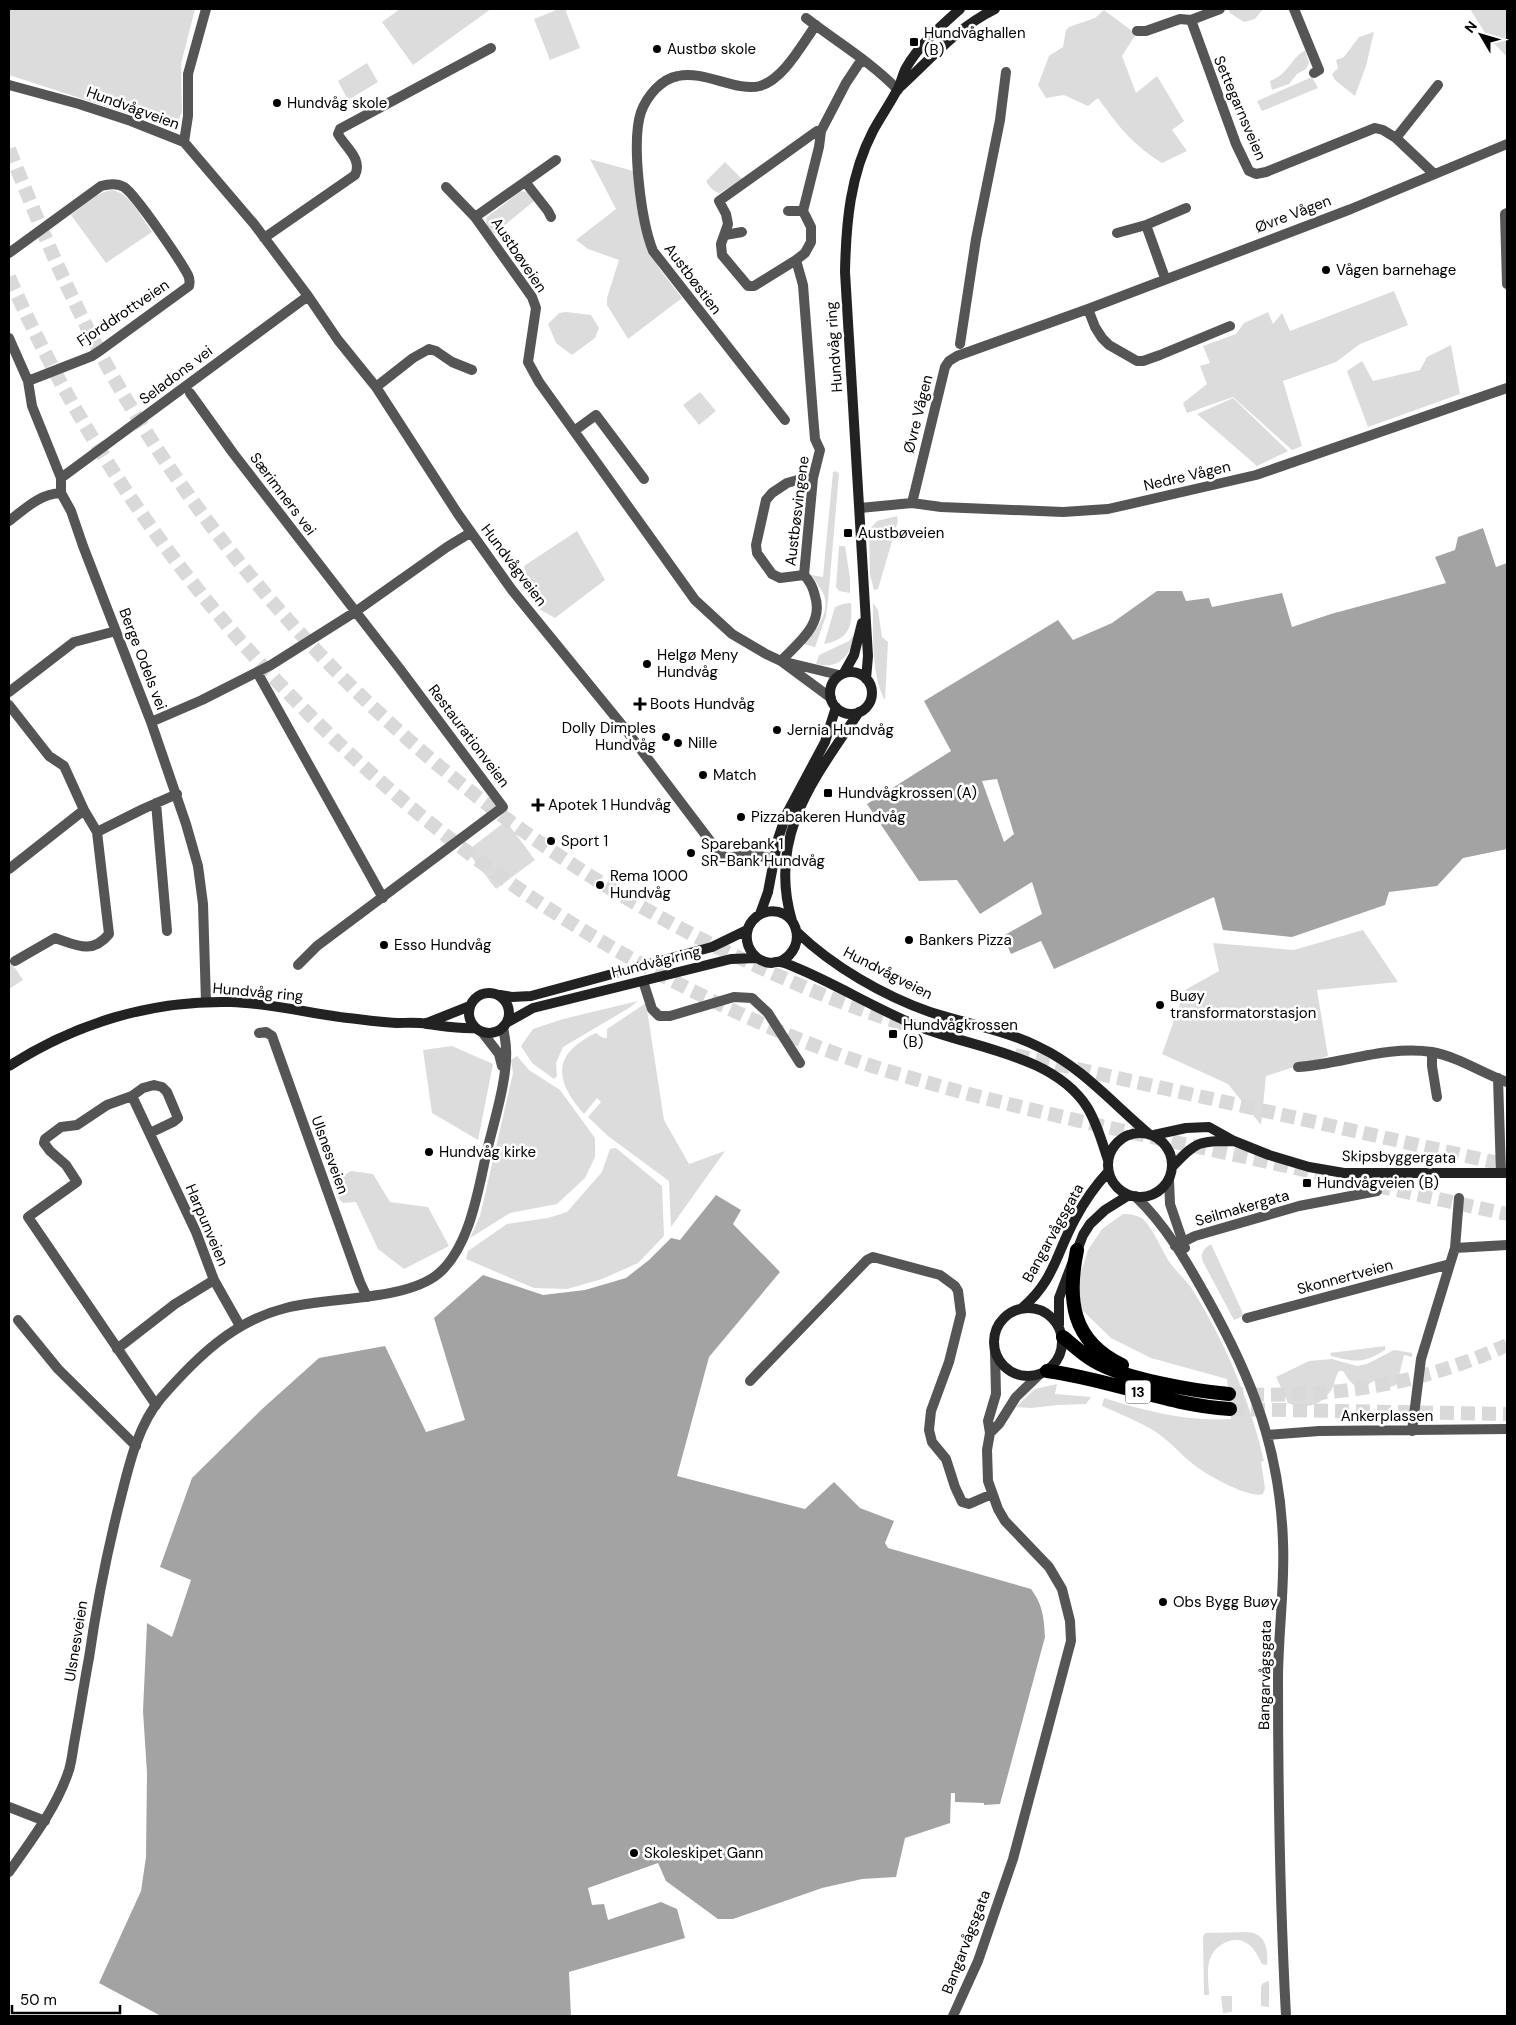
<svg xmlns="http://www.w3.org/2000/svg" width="1516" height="2025" font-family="'DM Sans',sans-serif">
<rect width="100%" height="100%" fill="#fff"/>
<!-- green -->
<path fill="#dcdcdc" d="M 9,9 L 195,9 L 181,64 L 182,112 L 177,123 L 163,125 L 9,75 Z
M 400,9 L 491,9 L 413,65 L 382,22 Z
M 559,9 L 565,9 L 580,48 L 550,60 L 534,19 Z
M 1228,9 L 1263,9 L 1255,19 L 1244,22 L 1230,13 Z
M 1470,9 L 1507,9 L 1507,57 L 1487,36 Z
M 1104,10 L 1136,34 L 1122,56 L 1136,93 L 1157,76 L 1184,121 L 1172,130 L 1187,151 L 1162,163 C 1133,145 1118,126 1098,98 L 1088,106 L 1064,95 L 1046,98 L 1038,85 L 1049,56 L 1063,47 L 1066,30 L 1069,27 L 1095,18 Z
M 1374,32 L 1366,66 L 1355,96 L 1335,80 L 1332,74 L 1338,68 L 1336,60 L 1344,57 L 1359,37 Z
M 1305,50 L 1309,63 L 1306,69 L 1297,74 L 1289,84 L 1272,90 L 1270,81 C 1290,73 1289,60 1305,50 Z
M 367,63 L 378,82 L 348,100 L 338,81 Z
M 1312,77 L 1318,88 L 1262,111 L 1257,101 Z
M 590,159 L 633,171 L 645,242 L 659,268 L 682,298 L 628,339 L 607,305 L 607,298 L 619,260 L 588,249 L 576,240 L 616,209 Z
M 725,162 L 742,179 L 720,193 C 713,192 710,187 706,181 Z
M 112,190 C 131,194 141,217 152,232 L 106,263 L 71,215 C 84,205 96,193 112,190 Z
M 521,191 L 529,193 L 534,201 L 494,234 C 489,228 484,225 487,217 Z
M 1394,291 L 1408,325 L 1360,344 L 1336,362 L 1283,381 L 1302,446 L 1292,450 L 1233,397 L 1187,413 L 1183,403 L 1207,384 L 1200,366 L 1210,363 L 1203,346 L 1236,334 L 1244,323 L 1268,312 L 1273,324 L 1282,313 L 1290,331 Z
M 566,312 L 591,315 L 599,328 L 595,338 L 572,355 L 556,343 L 548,324 L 559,313 Z
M 1451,345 L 1460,394 L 1368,427 L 1347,371 L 1362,361 L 1373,381 L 1420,370 L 1427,357 Z
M 700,392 L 716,411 L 699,425 L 683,405 Z
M 1233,398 L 1288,451 L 1257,466 L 1197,414 Z
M 836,471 L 839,474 L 828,600 L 826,616 L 815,647 L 803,644 C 816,631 830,614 824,595 C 821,588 815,581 811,575 L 823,577 L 833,472 Z
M 897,516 L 898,521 L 878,589 L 874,590 L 870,575 L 869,530 L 877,521 Z
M 577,531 L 605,580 L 555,618 L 537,608 L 524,566 Z
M 839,546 L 845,546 L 850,578 L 850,593 L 839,591 L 836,587 Z
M 851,603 C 853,627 849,639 824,644 L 835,607 L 843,604 Z
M 873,603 L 878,610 L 882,637 L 888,642 L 885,700 C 871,677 873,630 873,603 Z
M 854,634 C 851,655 840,670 816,664 L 819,655 L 849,641 Z
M 506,821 L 535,860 L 496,889 L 467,851 Z
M 1363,930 L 1398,982 L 1317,990 L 1328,1056 L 1266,1076 L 1261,1125 L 1228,1084 L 1162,1054 L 1185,990 L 1219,971 L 1213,943 L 1294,950 Z
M 9,959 L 23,980 L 9,989 Z
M 638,1001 L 629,1008 L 563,1047 L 556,1063 L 557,1076 L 554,1079 L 532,1063 L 521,1046 L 533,1029 L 563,1019 Z
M 646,1003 L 664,1120 L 689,1164 L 725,1151 L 671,1227 L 669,1181 L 608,1136 L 588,1117 L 601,1102 L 597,1098 L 584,1114 C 554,1080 552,1054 596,1033 L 603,1038 L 607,1038 L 607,1029 Z
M 452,1046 L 493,1064 L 478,1140 L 432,1113 L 423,1050 Z
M 517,1056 L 529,1070 L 560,1090 L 595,1138 L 595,1157 L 585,1178 L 557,1204 L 510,1213 L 470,1238 L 480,1216 L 513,1073 L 511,1060 Z
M 616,1148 L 662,1186 L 664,1236 L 638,1263 L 602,1279 L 567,1289 L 534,1288 L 466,1259 L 468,1251 L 507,1224 L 548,1218 L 567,1212 L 602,1172 L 610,1149 Z
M 351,1171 L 373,1174 L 390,1202 L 428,1207 L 449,1246 L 404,1269 L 378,1249 L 356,1202 L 343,1203 C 329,1189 336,1180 351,1171 Z
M 1123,1214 C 1130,1214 1139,1215 1144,1220 C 1155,1232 1161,1249 1170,1263 C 1176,1271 1184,1278 1190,1286 C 1224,1339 1250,1400 1264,1461 L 1261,1462 L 1265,1488 L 1263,1494 C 1249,1499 1205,1474 1193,1464 C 1179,1453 1167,1438 1151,1429 C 1135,1420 1118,1413 1102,1406 L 1104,1398 C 1145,1411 1187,1422 1231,1419 L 1227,1379 L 1151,1358 L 1111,1338 L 1082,1310 L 1079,1298 L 1080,1275 L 1088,1250 L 1102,1229 Z
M 1211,1244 L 1242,1311 L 1243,1316 L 1234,1320 L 1203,1262 C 1200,1254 1203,1249 1211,1244 Z
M 1385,1346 L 1385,1350 C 1362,1364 1356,1362 1331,1356 L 1330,1353 Z
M 1394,1350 L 1412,1353 L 1412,1357 L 1404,1355 L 1397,1384 L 1394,1386 L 1389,1387 C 1377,1375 1374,1381 1362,1389 C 1353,1387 1348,1379 1343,1371 L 1339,1371 C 1335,1377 1335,1383 1332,1389 C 1322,1406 1305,1410 1288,1403 L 1276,1377 L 1309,1361 L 1332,1359 L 1357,1366 L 1367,1364 Z
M 1057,1384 L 1055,1394 L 1091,1397 L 1086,1404 L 1058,1405 L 1031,1408 L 1016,1407 L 1035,1389 Z
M 1248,1932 C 1267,1934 1268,1950 1267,1965 L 1262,1964 C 1258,1956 1255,1949 1248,1944 C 1235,1934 1215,1944 1210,1959 C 1206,1970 1209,1984 1209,1995 L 1204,1995 L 1203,1937 L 1205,1933 Z
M 1269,1981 L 1269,2007 L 1261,2006 L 1261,1986 L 1263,1983 Z
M 1221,1996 L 1232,1996 L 1232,2012 L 1223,2013 Z"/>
<!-- water -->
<path fill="#a3a3a3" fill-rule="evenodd" d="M 1483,528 L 1496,567 L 1507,563 L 1507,849 L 1463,858 L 1437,886 L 1389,892 L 1385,905 L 1292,937 L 1223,930 L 1214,897 L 1054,969 L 1041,941 L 1011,954 L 1003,936 L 1042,914 L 1032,882 L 980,914 L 957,880 L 919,881 L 867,804 L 951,751 L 924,701 L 1058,620 L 1073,640 L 1112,623 L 1157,591 L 1182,591 L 1186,601 L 1209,598 L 1212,607 L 1282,593 L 1292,627 L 1331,614 L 1446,583 L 1435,557 L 1455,550 L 1458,537 ZM 997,779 L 1014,834 L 1004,842 L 982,781 Z
M 716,1195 L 741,1210 L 733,1224 L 780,1272 L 709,1357 L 677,1476 L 805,1509 L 834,1482 L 860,1508 L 894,1521 L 885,1543 L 888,1548 L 1031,1589 C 1043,1605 1044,1618 1045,1637 L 1000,1804 L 984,1805 L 984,1803 L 955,1802 L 955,1793 L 951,1793 L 950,1823 L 905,1838 L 896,1877 L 862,1879 L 822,1888 L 733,1919 L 718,1919 L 666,1881 L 658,1863 L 588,1888 L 592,1905 L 604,1904 L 608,1920 L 661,1902 L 677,1909 L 685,1938 L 569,1972 L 571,2016 L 161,2016 L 99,1983 L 141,1891 L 146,1857 L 147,1773 L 143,1711 L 147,1623 L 172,1637 L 191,1580 L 160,1567 L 192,1478 L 261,1410 L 319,1358 L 385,1346 L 426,1432 L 465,1420 L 434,1318 L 483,1275 L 543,1295 L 585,1290 L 626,1278 L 649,1260 L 671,1238 L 680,1240 Z"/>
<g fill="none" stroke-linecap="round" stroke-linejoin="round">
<!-- trunk-tunnel -->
<path stroke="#d9d9d9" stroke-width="14" stroke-dasharray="14 7" stroke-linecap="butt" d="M 9,149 C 45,240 84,331 135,414 C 273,639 470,822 705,941 C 771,974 839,1004 910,1026
M 9,277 C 143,582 386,836 683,986 C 744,1017 807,1045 872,1066 C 970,1097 1070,1119 1170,1141 C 1283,1165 1395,1190 1507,1214
M 1015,1055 L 1507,1165
M 1229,1394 C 1330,1398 1415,1387 1507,1345
M 1230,1409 L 1507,1414"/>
<!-- pedestrian -->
<path stroke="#555" stroke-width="10" d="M 960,344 L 976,239 L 1000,120 L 1006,72"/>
<!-- minor -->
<path stroke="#555" stroke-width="10" d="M 1294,9 L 1319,70 L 1314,73
M 806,18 C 837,42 870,61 898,90
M 1191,20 L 1236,144 L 1249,171 L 1256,174 L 1266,172 L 1375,128 L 1383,130 L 1396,138
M 1137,31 L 1146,31 L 1180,19 L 1191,20 L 1220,9
M 9,85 L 79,104 L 131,121 L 184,142 L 254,224 L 308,296 L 338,340 L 376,387 L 458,514 L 512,590 L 626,730 L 720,854 L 727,858 L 751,854 L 774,859
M 184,142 L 188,116 L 188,74 L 206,9
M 1433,173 L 1396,138 L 1438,85
M 526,183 L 548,211 L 551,217
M 446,187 L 475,217 L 532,297 L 536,308 L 528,362 L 539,382 L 695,600 L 732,634 L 766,654 L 781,661 C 799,642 824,624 815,596 C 813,587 810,581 804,575 L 813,478 L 820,450 L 815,439 L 813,415 L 803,285 L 796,260 L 805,253 L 811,242 L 811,227 L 803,211 L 819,147 L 821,131 L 846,83 L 862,59
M 788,211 L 803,211
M 1507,213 L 1505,214 L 1507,284
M 475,217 L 556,160
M 1146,225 L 1165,278
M 1117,233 L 1146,225 L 1186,208
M 725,235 L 742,232
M 264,238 L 355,175 C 363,159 345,147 338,134 L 340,129 L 491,48
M 9,253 L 101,186 C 108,184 117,183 124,187 C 136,195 180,260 188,275 C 190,279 190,282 189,286 L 101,350 L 92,356 L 28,381
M 796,260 L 754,286 L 748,286 L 722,255 L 721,244 L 728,224 L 726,214 L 719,201 L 817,131 L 821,131
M 1088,309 L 1095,327 L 1102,338 L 1109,345 L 1137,361 L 1143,361 L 1160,355 L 1230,326
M 9,338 L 28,381 L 32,406 L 61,478 L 61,493 L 71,511 L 83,546 L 151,722 L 186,824 L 198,866 L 203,904 L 206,1002
M 376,387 L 413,358 L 429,349 L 436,351 L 452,362 L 472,370
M 190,393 L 233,453 L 400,669 L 503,807 L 317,946 L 298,965
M 785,420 L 653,251 C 641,221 631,142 641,112 C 647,96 661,79 678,76 C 704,70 736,92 760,86 C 784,79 802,44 816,25
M 574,431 L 596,415 L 644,479
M 61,478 L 308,296
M 912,503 L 945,367 L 949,361 L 957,356 L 1088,309 L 1351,209 L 1507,144
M 860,508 L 912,503 L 941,507 L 1063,512 L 1108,509 L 1256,475 L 1507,388
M 9,521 C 25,509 39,494 61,493
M 804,575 L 780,578 L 772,574 L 757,553 L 756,545 L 766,500 L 772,493 L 787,483 L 801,479 L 813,478
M 257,672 L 383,898
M 9,692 L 74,642 L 116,631
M 831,698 L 781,661 L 839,675
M 9,705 L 49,756 L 64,766 L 84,810 L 97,832 L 143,809 L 177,794
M 151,722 L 202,700 L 271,665 L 355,612 L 447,547 L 470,533
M 156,803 L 167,931
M 9,869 L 84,810
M 15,961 L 55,938 C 76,945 92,955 109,934 L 97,832
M 643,981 L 652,1009 L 659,1016 L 670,1016 L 734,997 L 752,998 L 768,1013 L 800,1063
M 259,1033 L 266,1032 L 272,1036 L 360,1282 L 367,1297
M 1432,1052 L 1432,1066 L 1437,1097
M 1298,1067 C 1342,1064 1387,1045 1432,1052 C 1459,1057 1482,1073 1507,1082
M 1498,1078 L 1501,1173
M 132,1096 L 143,1088 L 154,1085 L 162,1087 L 167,1092 L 178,1118 L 173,1122 L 150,1133
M 1169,1179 L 1170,1204 L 1185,1248
M 1135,1196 C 1165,1224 1187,1262 1207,1298 C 1252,1378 1280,1449 1283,1542 C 1285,1588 1278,1634 1278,1680 C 1278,1792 1280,1904 1286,2016
M 1175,1246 L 1195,1236 L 1299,1206 L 1377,1191
M 1455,1248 L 1507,1245
M 1450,1264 L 1455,1248 L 1459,1198
M 1247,1318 L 1450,1264 L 1421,1359 L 1412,1431
M 18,1320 L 58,1369 L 136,1446
M 117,1349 L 175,1304 L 214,1280
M 750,1381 L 867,1260 L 873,1257 L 940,1275 L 955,1286 L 958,1291 L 961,1314 L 949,1362 L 931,1411 L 929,1430 L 932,1442 L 946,1459 L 955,1487 L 962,1502 L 969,1504 L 992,1494
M 156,1405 L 28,1217 L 77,1182 L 66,1165 L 50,1151 L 44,1143 L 45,1139 L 61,1127 L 77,1125 L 107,1105 L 132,1096 L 196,1232 L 214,1280 L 240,1326
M 990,1433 L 999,1424 L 1016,1397 L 1040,1374
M 1268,1435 L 1319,1431 L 1507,1429
M 9,1807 L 45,1821
M 953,2016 L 978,1961 L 1013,1859 L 1071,1641 L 1070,1621 L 1062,1589 L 1049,1567 L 1005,1521 L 998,1509 L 988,1481 L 987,1450 L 990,1433 L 988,1421 L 996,1394 L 995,1353"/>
<!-- tertiary -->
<path stroke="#555" stroke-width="10" d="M 482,1032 L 499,1054 L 502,1066
M 9,1872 C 31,1841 57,1807 69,1770 C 72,1760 73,1748 75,1738 C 80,1711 84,1684 89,1658 C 97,1602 108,1547 122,1493 C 130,1461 139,1424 161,1398 C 196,1358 233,1321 286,1308 C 328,1297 405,1301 438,1274 C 469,1248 478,1192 486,1155 C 493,1125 508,1078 506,1049 C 506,1042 504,1034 503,1027"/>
<!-- secondary -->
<path stroke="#222" stroke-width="10" d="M 900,87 C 932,58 955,29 995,9
M830 693a21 21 0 1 1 42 0a21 21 0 1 1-42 0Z
M 844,673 L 854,655 L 862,623
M 866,679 L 868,656 L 845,272 C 846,223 850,175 873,131 C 880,118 889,105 896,92 C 901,85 902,75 906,68 C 919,45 941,26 960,9
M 760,914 L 768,892 L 778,839 L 786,815 L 825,742 L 836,707
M 792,921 C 767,836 814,779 859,712
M 797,932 C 832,966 884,996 930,1012 C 967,1024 1005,1030 1039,1047 C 1082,1067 1113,1104 1149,1134
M 779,962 C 812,947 795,902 763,913 C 755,916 748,924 747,933 C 745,948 756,962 771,963 C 774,963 776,961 779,962 C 785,962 792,966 797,968 C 838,985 876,1009 918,1026 C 971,1048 1053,1054 1087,1107 C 1097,1123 1102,1142 1108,1160
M469 1013a20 20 0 1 1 40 0a20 20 0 1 1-40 0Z
M 500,995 L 512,997 L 531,996 L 712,947 L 747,930
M 508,1022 L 533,1008 L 731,959 L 757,958
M 427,1023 L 470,1006
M 9,1066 C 76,1023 152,1000 231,1002 C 268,1003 304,1012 340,1017 C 359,1019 378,1022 397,1023 C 407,1023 418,1022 427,1024 C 444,1026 459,1029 476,1028
M1108 1165a32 32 0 1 1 64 0a32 32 0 1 1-64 0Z
M 1154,1135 L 1186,1128 L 1209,1127 L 1234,1141 L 1269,1155 L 1309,1167 L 1344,1173 L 1507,1173
M 1172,1167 C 1197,1141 1198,1141 1233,1141
M994 1342a34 34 0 1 1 68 0a34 34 0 1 1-68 0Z
M 1022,1308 C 1054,1281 1056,1254 1075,1219 C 1084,1202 1095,1186 1108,1172
M 1059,1325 L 1059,1298 L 1083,1235 L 1090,1224 L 1105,1210 L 1129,1195"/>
<!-- trunk -->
<path stroke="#000" stroke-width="14" d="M 1077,1250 C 1067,1299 1071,1341 1122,1365
M 1063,1337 C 1073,1345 1082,1354 1094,1361 C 1124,1379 1194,1391 1229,1394
M 1047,1371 C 1109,1379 1167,1405 1230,1409"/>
</g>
<!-- markers -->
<g fill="#000" stroke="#fff" stroke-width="2">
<rect x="909" y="37" width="10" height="10" rx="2.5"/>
<circle cx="657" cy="49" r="5"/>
<circle cx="277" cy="103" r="5"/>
<circle cx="1326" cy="270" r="5"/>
<rect x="843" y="528" width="10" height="10" rx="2.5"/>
<circle cx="647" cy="664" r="5"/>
<path d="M637.5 696.5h5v5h5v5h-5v5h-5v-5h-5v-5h5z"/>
<circle cx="777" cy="730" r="5"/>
<circle cx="666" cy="737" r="5"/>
<circle cx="678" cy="743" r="5"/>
<circle cx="703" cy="775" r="5"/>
<rect x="823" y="788" width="10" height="10" rx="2.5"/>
<path d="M535.5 797.5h5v5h5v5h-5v5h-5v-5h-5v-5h5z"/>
<circle cx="741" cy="817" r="5"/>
<circle cx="551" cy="841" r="5"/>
<circle cx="691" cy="853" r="5"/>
<circle cx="600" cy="885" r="5"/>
<circle cx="909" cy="940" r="5"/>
<circle cx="384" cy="945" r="5"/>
<circle cx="1160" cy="1005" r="5"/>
<rect x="888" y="1029" width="10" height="10" rx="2.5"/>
<circle cx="429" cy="1152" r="5"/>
<rect x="1302" y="1178" width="10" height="10" rx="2.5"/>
<circle cx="1163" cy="1602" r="5"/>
<circle cx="634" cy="1853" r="5"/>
</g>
<g text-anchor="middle" stroke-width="5" stroke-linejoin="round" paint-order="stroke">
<!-- shield labels -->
<rect fill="#fff" stroke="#4c4c4c" stroke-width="1" x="1125.5" y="1380.5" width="25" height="23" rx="4"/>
<g font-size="14" font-weight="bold" fill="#000">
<text x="1138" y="1397">13</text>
</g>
<!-- poi labels -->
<g font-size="15" fill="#000" stroke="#fff" text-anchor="start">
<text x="924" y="38">Hundvåghallen<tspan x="924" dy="17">(B)</tspan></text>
<text x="667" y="54">Austbø skole</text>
<text x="287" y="108">Hundvåg skole</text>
<text x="1336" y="275">Vågen barnehage</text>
<text x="858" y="538">Austbøveien</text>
<text x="657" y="660">Helgø Meny<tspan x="657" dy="17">Hundvåg</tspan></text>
<text x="650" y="709">Boots Hundvåg</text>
<text x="656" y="733" text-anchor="end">Dolly Dimples<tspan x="656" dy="17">Hundvåg</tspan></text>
<text x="787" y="735">Jernia Hundvåg</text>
<text x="688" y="748">Nille</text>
<text x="713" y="780">Match</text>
<text x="838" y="798">Hundvågkrossen (A)</text>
<text x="548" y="810">Apotek 1 Hundvåg</text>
<text x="751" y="822">Pizzabakeren Hundvåg</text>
<text x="561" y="846">Sport 1</text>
<text x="701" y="849">Sparebank 1<tspan x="701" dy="17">SR-Bank Hundvåg</tspan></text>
<text x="610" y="881">Rema 1000<tspan x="610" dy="17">Hundvåg</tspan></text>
<text x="919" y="945">Bankers Pizza</text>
<text x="394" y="950">Esso Hundvåg</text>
<text x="1170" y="1001">Buøy<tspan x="1170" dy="17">transformatorstasjon</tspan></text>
<text x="903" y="1030">Hundvågkrossen<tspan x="903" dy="17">(B)</tspan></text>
<text x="439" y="1157">Hundvåg kirke</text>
<text x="1317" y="1188">Hundvågveien (B)</text>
<text x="1173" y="1607">Obs Bygg Buøy</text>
<text x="644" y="1858">Skoleskipet Gann</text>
</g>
<!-- street labels -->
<g font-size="15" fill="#000" stroke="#fff">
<text transform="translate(133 108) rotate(20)" y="5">Hundvågveien</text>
<text transform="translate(1240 108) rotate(67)" y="5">Settegarnsveien</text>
<text transform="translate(1293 214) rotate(-21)" y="5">Øvre Vågen</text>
<text transform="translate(519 255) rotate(56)" y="5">Austbøveien</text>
<text transform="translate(693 279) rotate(53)" y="5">Austbøstien</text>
<text transform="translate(123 313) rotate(-34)" y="5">Fjorddrottveien</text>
<text transform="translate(834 347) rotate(-94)" y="5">Hundvåg ring</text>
<text transform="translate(176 375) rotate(-37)" y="5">Seladons vei</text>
<text transform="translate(918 414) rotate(-76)" y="5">Øvre Vågen</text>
<text transform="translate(1187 476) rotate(-13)" y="5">Nedre Vågen</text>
<text transform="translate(283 494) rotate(53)" y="5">Særimners vei</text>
<text transform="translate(797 511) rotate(-83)" y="5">Austbøsvingene</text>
<text transform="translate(514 565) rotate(53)" y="5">Hundvågveien</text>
<text transform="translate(143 659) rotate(69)" y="5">Berge Odels vei</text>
<text transform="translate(469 736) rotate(53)" y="5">Restaurationveien</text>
<text transform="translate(656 962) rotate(-14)" y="5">Hundvåg ring</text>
<text transform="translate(888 973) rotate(27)" y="5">Hundvågveien</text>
<text transform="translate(258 992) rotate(5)" y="5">Hundvåg ring</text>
<text transform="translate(330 1155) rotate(70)" y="5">Ulsnesveien</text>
<text transform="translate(1399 1157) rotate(1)" y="5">Skipsbyggergata</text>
<text transform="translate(1242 1208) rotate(-16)" y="5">Seilmakergata</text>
<text transform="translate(207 1225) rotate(67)" y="5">Harpunveien</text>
<text transform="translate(1053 1233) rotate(-61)" y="5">Bangarvågsgata</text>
<text transform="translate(1345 1277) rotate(-15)" y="5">Skonnertveien</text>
<text x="1387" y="1421">Ankerplassen</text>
<text transform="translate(76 1641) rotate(-81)" y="5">Ulsnesveien</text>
<text transform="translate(1265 1675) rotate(-89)" y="5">Bangarvågsgata</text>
<text transform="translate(966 1942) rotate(-69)" y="5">Bangarvågsgata</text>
</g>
</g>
<!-- border -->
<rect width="1516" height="2025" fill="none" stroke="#000000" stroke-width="20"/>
<!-- north arrow -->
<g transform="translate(1481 35) rotate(308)" stroke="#ffffff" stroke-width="4" paint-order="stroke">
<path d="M0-4L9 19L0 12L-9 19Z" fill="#000000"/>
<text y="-8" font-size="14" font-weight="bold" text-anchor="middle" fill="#000000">N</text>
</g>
<!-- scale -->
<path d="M12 2005v8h108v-8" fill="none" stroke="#000000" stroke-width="2.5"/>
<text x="20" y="2005" font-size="15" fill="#000000" stroke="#ffffff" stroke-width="4" paint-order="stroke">50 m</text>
</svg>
